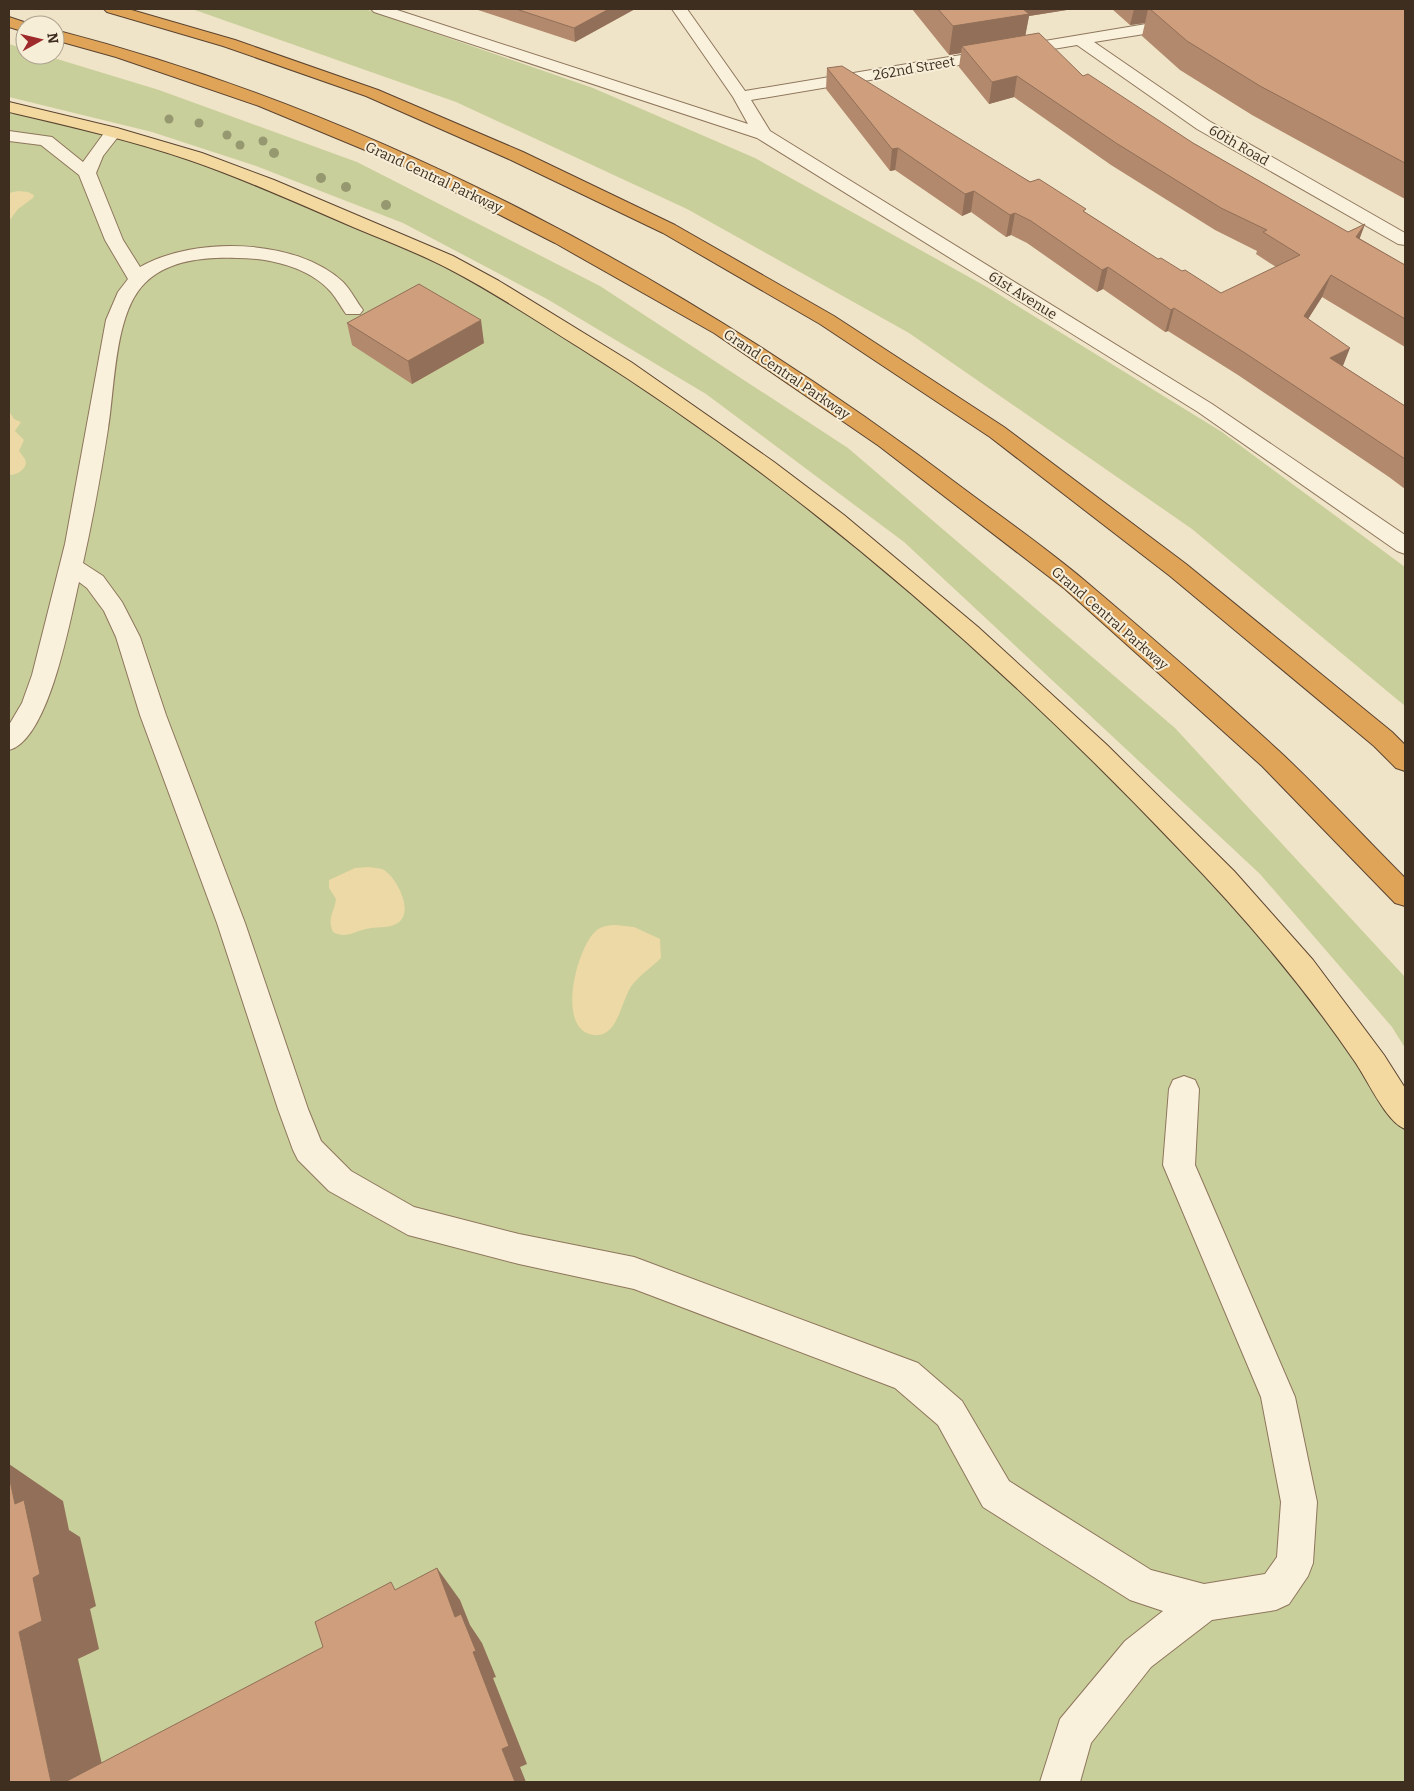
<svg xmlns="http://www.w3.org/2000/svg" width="1414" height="1791" font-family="Bitter,serif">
<rect width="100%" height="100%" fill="#f0e4c8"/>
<!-- green -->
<path fill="#c9cf9b" d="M 192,9 L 365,9 L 593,88 L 755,158 L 987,287 L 1222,432 L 1405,567 L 1405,706 L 1192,529 L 909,333 L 687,209 L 456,102 Z
M 9,44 L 25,49 L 25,55 L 44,55 L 159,90 L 357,162 L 600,286 L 848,448 L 1175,728 L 1405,977 L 1405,1048 L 1392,1027 L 1260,874 L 904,542 L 706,394 L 547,299 L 403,223 L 256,166 L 152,132 L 9,97 Z
M 9,107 L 66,120 L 173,150 L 457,265 L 778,475 L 1127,780 L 1384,1078 L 1405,1115 L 1405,1782 L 9,1782 Z"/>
<!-- sand -->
<path fill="#ecd9a5" d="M 18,191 L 28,192 L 34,195 L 33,198 L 18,209 L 9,221 L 9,193 Z
M 9,411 L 14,419 L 21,422 L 15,431 L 24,440 L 19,451 L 25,459 L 26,464 C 23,471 17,475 9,475 Z
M 369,867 C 373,868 381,868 384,870 C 397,878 416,914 396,924 C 387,929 376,926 366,929 C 353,932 346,939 333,932 C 327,918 334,913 336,899 L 329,888 L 329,880 L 355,868 Z
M 616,925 L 634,927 L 660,939 L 661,958 C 652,967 641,974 633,984 C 621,998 619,1038 594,1035 C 555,1031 577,948 595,932 C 600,926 609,925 616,925 Z"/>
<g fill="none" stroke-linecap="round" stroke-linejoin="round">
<defs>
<path id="minor" d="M 371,9 L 394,9 L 748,124 L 733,97 L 672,9 L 687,9 L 745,91 L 1182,18 L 1187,20 L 1190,23 L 1182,28 L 1094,42 L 1209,121 L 1405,233 L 1405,245 L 1398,244 L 1197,129 L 1077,45 L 751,100 L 770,131 L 1212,404 L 1405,535 L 1405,554 L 1397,551 L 1198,412 L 757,138 L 374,12 Z
M 113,128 L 119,129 L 121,133 L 103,156 L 96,173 L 123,240 L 140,267 C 194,236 296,238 343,282 C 351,290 356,301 363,310 L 360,314 L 346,314 C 341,307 337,299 331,292 C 309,267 269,258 237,258 C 205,257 168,260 145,283 C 114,313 115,388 108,429 C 101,474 93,518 83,563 L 103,576 L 122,602 L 140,637 L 166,715 L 245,923 L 308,1109 L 321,1141 L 351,1171 L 414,1207 L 519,1234 L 634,1257 L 918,1363 L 962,1401 L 1009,1481 L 1151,1570 L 1204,1584 L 1265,1574 L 1277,1557 L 1281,1502 L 1261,1397 L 1163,1165 L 1169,1089 L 1173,1080 L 1184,1076 L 1195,1080 L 1199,1089 L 1195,1165 L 1295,1397 L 1317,1502 L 1313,1563 L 1308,1576 L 1289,1604 L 1276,1610 L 1212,1620 L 1151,1667 L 1091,1743 L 1080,1782 L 1040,1782 L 1060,1719 L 1125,1641 L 1163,1611 L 1130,1600 L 983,1507 L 938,1425 L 895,1388 L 634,1289 L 519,1264 L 408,1235 L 329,1191 L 298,1160 L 293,1150 L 278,1109 L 217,923 L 140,715 L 116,637 L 104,611 L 87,588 L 79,582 C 70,620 49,740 9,750 L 9,725 L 22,703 L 32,675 L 65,544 L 106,320 L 118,292 L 128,279 L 105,240 L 79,175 L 41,145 L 9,141 L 9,131 L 52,137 L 83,162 L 107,129 Z"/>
<path id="major" d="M 9,102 L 117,128 L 202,153 L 274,180 L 453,256 L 499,281 L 631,362 L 774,462 L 844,515 L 978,627 L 1107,745 L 1234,871 L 1313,960 L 1384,1055 L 1405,1088 L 1405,1129 C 1385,1121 1367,1078 1353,1059 C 1301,983 1242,914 1178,848 C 999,660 800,486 580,348 C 537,321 495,293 451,270 C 419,253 386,241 353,227 C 299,204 245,179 189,160 C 130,140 69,126 9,112 Z"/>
<path id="highway" d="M 104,9 L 128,9 L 235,40 L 378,90 L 523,152 L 675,225 L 834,316 L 1004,427 L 1186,564 L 1392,732 L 1405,745 L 1405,771 L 1396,768 L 1374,746 L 1170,576 L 990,437 L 820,324 L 663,233 L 511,160 L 366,96 L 223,46 L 107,12 Z
M 9,17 L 30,24 L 31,25 L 25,25 L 25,32 L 9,27 Z
M 55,30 C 387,116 696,286 968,492 C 1007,521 1047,549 1084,580 C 1150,636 1216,693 1279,751 C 1323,792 1363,836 1405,878 L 1405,906 L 1395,903 L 1262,766 L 1065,589 L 879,446 L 714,333 L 555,243 L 406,167 L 259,106 L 116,57 L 55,40 Z"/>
</defs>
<!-- minor casing -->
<use href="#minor" stroke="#8d765c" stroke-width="2"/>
<!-- major casing -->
<use href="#major" stroke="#5b4430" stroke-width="2"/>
<!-- highway casing -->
<use href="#highway" stroke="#5b4430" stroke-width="2"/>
<!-- minor -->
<use href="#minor" fill="#faf1dc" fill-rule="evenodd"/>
<!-- major -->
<use href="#major" fill="#f3d9a0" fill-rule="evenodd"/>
<!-- highway -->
<use href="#highway" fill="#e0a458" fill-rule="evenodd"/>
</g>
<!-- trees -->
<g fill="#96986f">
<circle cx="169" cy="119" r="4.5"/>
<circle cx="199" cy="123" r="4.5"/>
<circle cx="227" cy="135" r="4.5"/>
<circle cx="263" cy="141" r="4.5"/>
<circle cx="240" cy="145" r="4.5"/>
<circle cx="274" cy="153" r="5"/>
<circle cx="321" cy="178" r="5"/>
<circle cx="346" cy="187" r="5"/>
<circle cx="386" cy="205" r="5"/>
</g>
<!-- wall -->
<path fill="#b2896c" d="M 475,9 L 635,9 L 575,42 Z
M 912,9 L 1073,9 L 1029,16 L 1025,35 L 1083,76 L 1193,143 L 1348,232 L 1365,224 L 1359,238 L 1405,265 L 1405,347 L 1322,297 L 1308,319 L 1343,366 L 1405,406 L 1405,489 L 1389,477 L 1238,375 L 1168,331 L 1165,332 L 1103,289 L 1097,292 L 1027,243 L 1011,235 L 1006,237 L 971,212 L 962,216 L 895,170 L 890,171 L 826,89 L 827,68 L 1085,212 L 1158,259 L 1221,293 L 1276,267 L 1256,254 L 1257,251 L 1215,230 L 1111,165 L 1014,97 L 989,104 L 959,67 L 961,53 L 949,55 Z
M 1112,9 L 1405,9 L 1405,199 L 1252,115 L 1180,70 L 1142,36 L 1145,23 L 1130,25 Z
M 347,323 L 484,343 L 412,384 L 352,345 Z"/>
<!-- shaded-wall -->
<path fill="#916f58" d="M 609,9 L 635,9 L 575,42 L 574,28 Z
M 1003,9 L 1073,9 L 1029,16 L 1024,43 L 962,46 L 961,53 L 949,55 L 953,26 Z
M 1134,9 L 1148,9 L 1145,23 L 1130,25 Z
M 1017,76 L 1014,97 L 989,104 L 992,82 Z
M 898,148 L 895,170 L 890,171 L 892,149 Z
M 974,191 L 971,212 L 962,216 L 965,194 Z
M 1015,213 L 1011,235 L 1006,237 L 1010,215 Z
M 1365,224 L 1357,246 L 1356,237 Z
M 1108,267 L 1103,289 L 1097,292 L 1102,270 Z
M 1331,275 L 1322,297 L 1296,338 L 1304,316 Z
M 1174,308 L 1168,331 L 1165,332 L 1171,310 Z
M 481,320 L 484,343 L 412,384 L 408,361 Z
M 1350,348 L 1341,371 L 1330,358 Z
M 9,1464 L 63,1501 L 69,1530 L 80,1537 L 96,1606 L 90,1609 L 99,1649 L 78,1659 L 106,1782 L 51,1782 L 19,1632 L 15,1504 L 9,1476 Z
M 437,1568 L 460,1600 L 470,1625 L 482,1643 L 496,1677 L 493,1678 L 527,1764 L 520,1767 L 526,1782 L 515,1782 L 502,1749 Z"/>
<!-- building -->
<path fill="#cf9f7d" stroke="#916f58" d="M 516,9 L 609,9 L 574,28 Z
M 938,9 L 1023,9 L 1029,14 L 953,26 Z
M 1150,9 L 1405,9 L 1405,163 L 1260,86 L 1187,41 Z
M 1039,33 L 1083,76 L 1088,74 L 1193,143 L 1348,232 L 1365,224 L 1356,237 L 1405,265 L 1405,319 L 1331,275 L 1304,316 L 1350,348 L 1330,358 L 1405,406 L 1405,459 L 1245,353 L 1174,308 L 1171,310 L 1108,267 L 1102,270 L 1031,221 L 1015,213 L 1010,215 L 974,191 L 965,194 L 898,148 L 892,149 L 827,68 L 842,66 L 1030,182 L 1039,179 L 1086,209 L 1083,211 L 1158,259 L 1161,258 L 1182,271 L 1185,270 L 1221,293 L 1300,255 L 1263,232 L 1267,230 L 1221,208 L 1116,143 L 1017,76 L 992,82 L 962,46 Z
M 419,284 L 481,320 L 408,361 L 347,323 Z
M 9,1476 L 15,1504 L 24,1500 L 40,1574 L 33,1578 L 42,1621 L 19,1632 L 51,1782 L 9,1782 Z
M 437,1568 L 455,1617 L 461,1614 L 476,1651 L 473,1652 L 509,1746 L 502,1749 L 515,1782 L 65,1782 L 323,1647 L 315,1622 L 391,1582 L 395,1590 Z"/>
<g text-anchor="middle" stroke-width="4" stroke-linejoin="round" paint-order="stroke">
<!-- far-street labels -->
<g font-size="14" fill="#3d2e20" stroke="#f7eed8">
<text transform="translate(914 68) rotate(-10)" y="5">262nd Street</text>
<text transform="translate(1239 145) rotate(30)" y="5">60th Road</text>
<text transform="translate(434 177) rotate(25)" y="5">Grand Central Parkway</text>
<text transform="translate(1023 295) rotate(32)" y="5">61st Avenue</text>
<text transform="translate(787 374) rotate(34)" y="5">Grand Central Parkway</text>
<text transform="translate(1110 618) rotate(41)" y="5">Grand Central Parkway</text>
</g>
</g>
<!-- border -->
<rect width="1414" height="1791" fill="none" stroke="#3d2e20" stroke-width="20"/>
<!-- north arrow -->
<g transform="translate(40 40) rotate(82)"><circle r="24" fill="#f7eed8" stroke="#ada18e"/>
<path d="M0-4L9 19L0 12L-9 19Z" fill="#9e2a2b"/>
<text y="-8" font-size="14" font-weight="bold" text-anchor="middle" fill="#3d2e20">N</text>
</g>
</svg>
